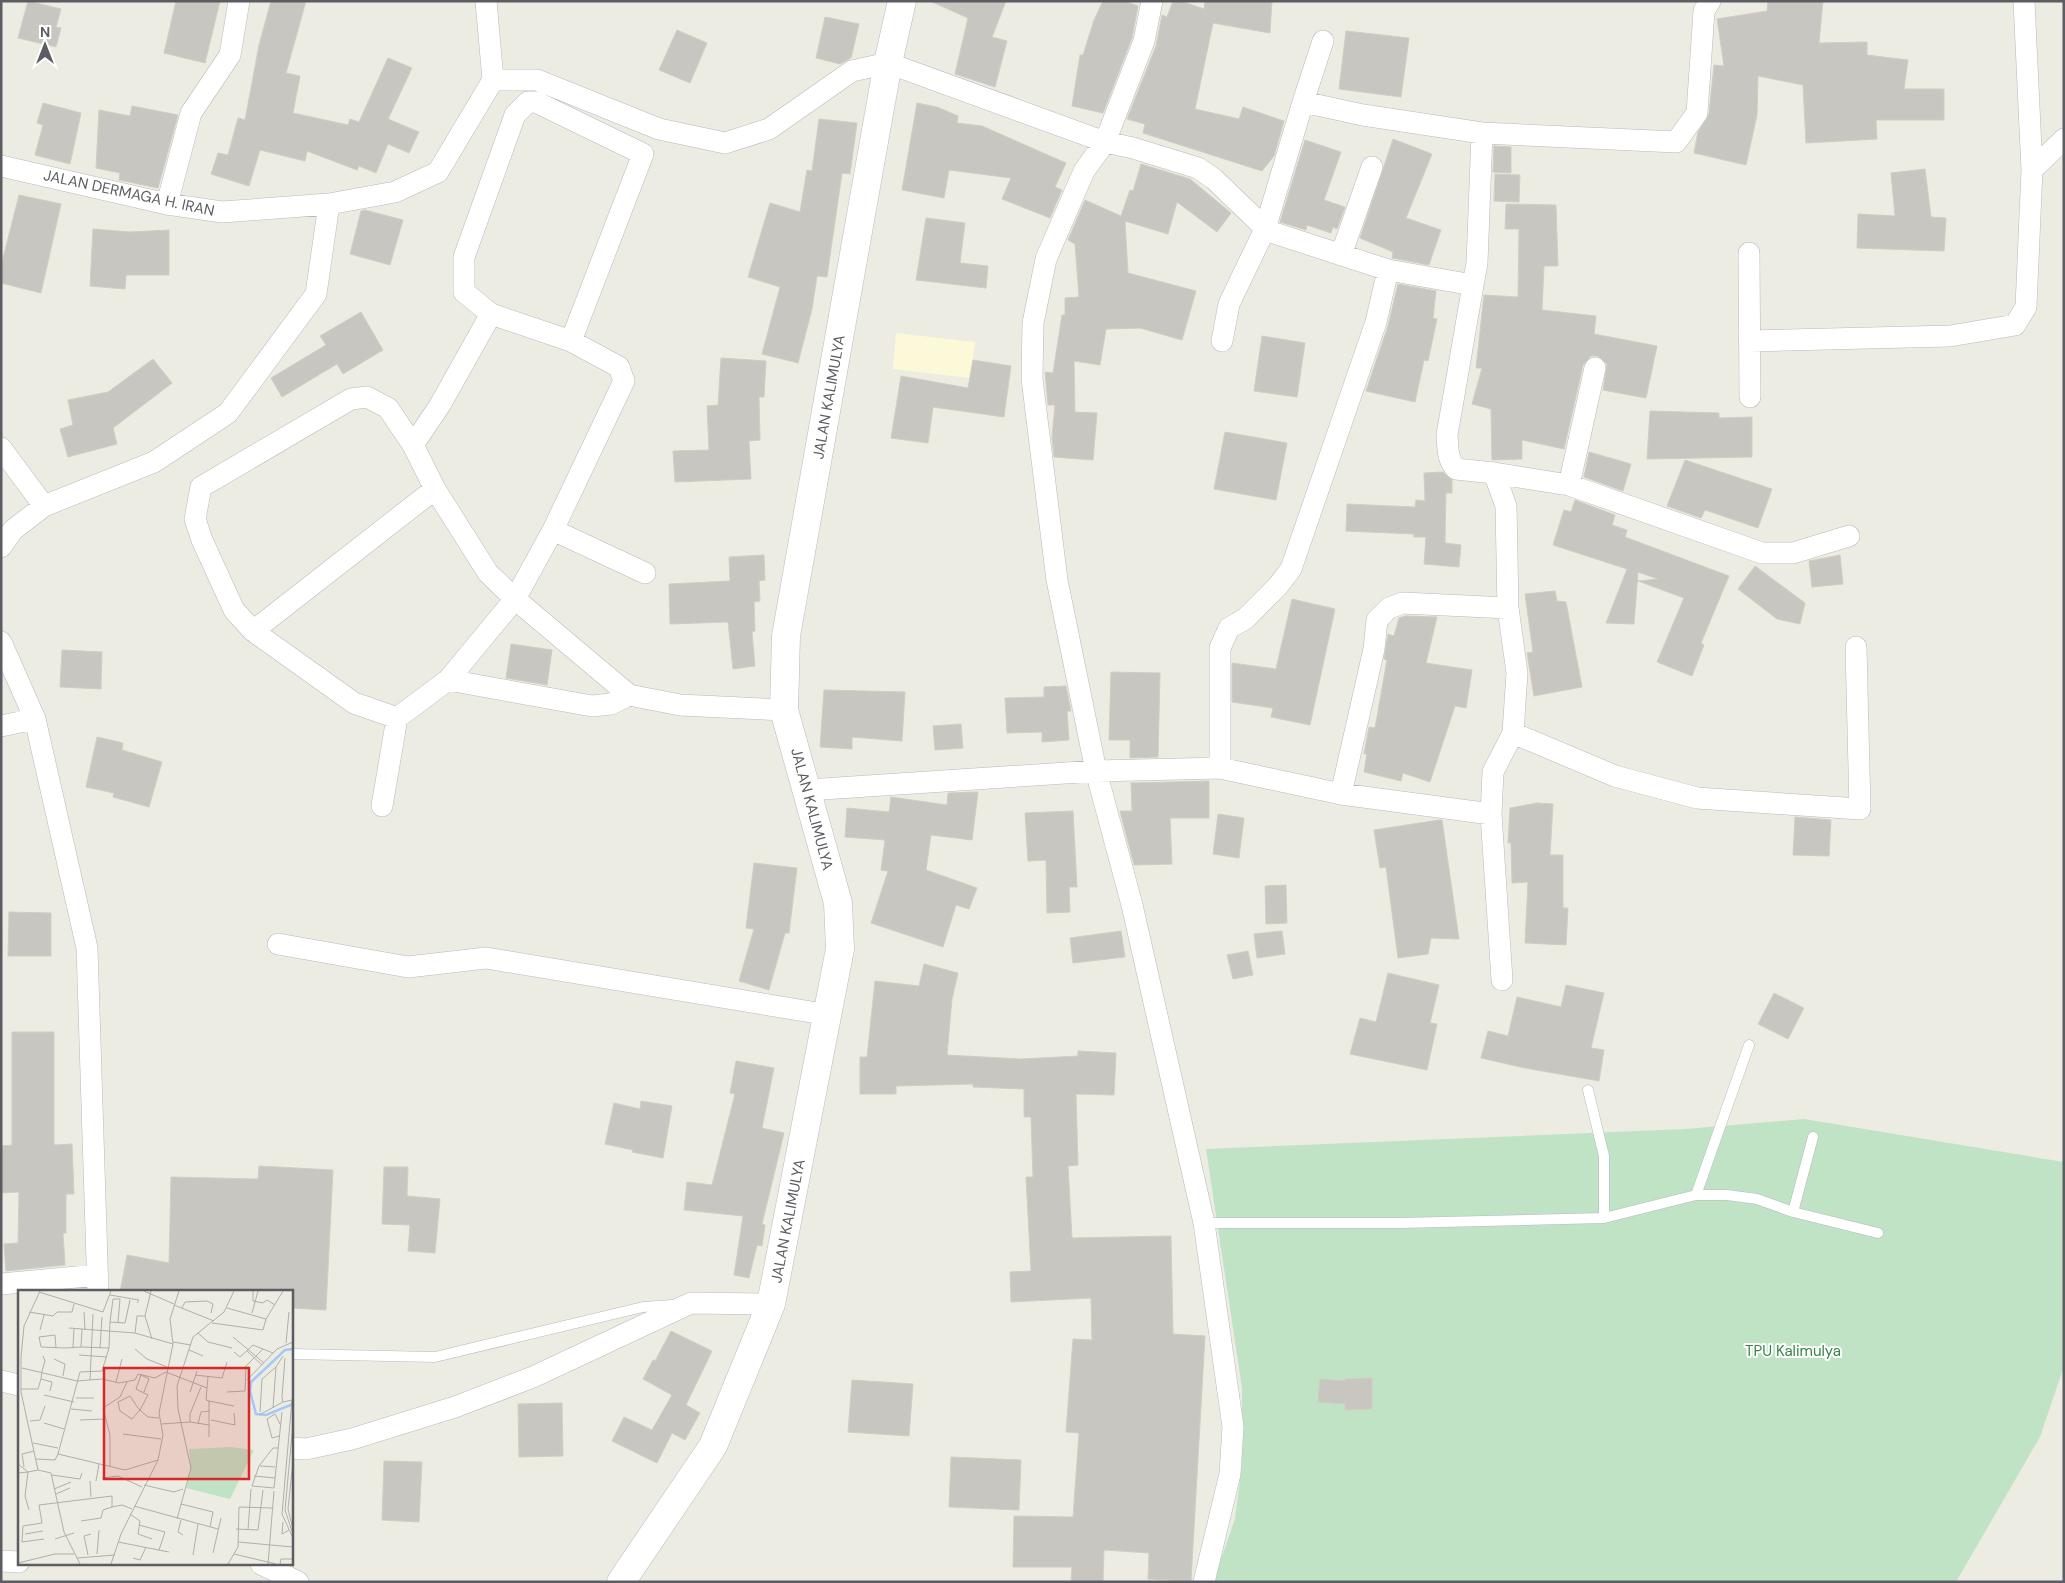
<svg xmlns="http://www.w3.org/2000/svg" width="2065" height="1583" font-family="'DM Sans',sans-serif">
<rect width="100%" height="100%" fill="#edece2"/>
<!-- commercial -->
<path fill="#fcf9d8" d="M 896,333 L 975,342 L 970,378 L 893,369 Z"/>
<!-- green -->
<path fill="#c0e3c5" d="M 1804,1119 L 2064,1162 L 2064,1366 L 2040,1437 L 1956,1582 L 1213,1582 L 1235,1519 L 1242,1464 L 1242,1388 L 1206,1149 L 1685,1129 Z"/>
<!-- building -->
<path fill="#c8c6c0" stroke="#d1cec1" d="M 28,1 L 61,9 L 56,27 L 61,28 L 56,47 L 18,38 Z
M 176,1 L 220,1 L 205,63 L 164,53 Z
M 271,1 L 306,1 L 286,73 L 300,76 L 293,113 L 348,125 L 350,119 L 359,122 L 388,58 L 412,68 L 388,119 L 419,132 L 409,153 L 388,144 L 376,173 L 359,166 L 357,170 L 307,151 L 305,161 L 260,150 L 249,186 L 211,174 L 218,153 L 228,155 L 238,118 L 245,120 L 259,45 Z
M 930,1 L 1006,1 L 992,37 L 1007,41 L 995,87 L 955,74 L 968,18 Z
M 1103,1 L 1124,1 L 1138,6 L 1132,38 L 1103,113 L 1072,106 L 1080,55 L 1083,55 L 1094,20 Z
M 1173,1 L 1181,1 L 1204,9 L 1205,1 L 1272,1 L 1270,33 L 1213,23 L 1195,109 L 1239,119 L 1243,107 L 1284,121 L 1274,156 L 1262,171 L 1143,133 L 1145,124 L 1127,119 L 1156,46 L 1162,15 L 1167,17 Z
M 1768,1 L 1823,1 L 1819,43 L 1867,42 L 1867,55 L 1908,60 L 1904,89 L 1944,89 L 1944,120 L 1876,120 L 1877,139 L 1806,143 L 1803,85 L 1758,76 L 1757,115 L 1746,165 L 1694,153 L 1698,132 L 1709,114 L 1714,65 L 1724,66 L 1717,19 L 1767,11 Z
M 825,17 L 859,24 L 851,58 L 840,64 L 816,58 Z
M 677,30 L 707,43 L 690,83 L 659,70 Z
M 1346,31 L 1409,38 L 1401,97 L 1339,89 Z
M 43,103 L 81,113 L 70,164 L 35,155 L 43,125 L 37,123 Z
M 917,103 L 937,107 L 958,116 L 957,123 L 982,126 L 1066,163 L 1055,187 L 1062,190 L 1050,218 L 1002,199 L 1011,178 L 949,170 L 944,198 L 902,190 Z
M 132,106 L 178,115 L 158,188 L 119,180 L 120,173 L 96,168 L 99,110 L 130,116 Z
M 819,119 L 857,123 L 850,174 L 842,173 L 827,277 L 817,276 L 812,309 L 798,363 L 762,354 L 780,287 L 748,277 L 770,203 L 800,212 L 807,170 L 812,171 Z
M 1393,139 L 1432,154 L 1406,218 L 1441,230 L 1429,265 L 1392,258 L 1393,252 L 1360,238 Z
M 1305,140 L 1341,152 L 1324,200 L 1345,207 L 1337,229 L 1333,227 L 1331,233 L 1307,225 L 1306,230 L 1280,222 Z
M 1494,146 L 1511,147 L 1511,173 L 1493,172 Z
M 1141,164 L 1190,179 L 1231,213 L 1217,232 L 1177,202 L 1168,234 L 1125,221 L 1128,273 L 1196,291 L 1182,340 L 1140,328 L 1106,329 L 1100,365 L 1074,361 L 1075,412 L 1097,413 L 1093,460 L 1054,457 L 1052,437 L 1055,405 L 1048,405 L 1045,372 L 1053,373 L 1062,315 L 1065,315 L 1065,298 L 1079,297 L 1075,244 L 1068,240 L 1085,200 L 1121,216 L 1130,190 L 1133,191 Z
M 1925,169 L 1931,217 L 1946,218 L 1944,251 L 1857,248 L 1858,214 L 1895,216 L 1891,173 Z
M 1495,174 L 1520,175 L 1519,202 L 1494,201 Z
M 19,195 L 61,204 L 41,293 L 1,283 L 1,266 Z
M 1506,204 L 1556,205 L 1558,266 L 1544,266 L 1542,310 L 1596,316 L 1594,334 L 1657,346 L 1646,398 L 1603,390 L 1607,364 L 1598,356 L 1591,356 L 1583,365 L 1564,449 L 1522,440 L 1522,459 L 1492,460 L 1491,409 L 1472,404 L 1482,368 L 1476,368 L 1484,295 L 1518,297 L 1519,229 L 1505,229 Z
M 365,210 L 403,220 L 390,265 L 350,254 L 361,211 Z
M 926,218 L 965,223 L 960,263 L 988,266 L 986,288 L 916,280 Z
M 93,229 L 130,232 L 169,230 L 169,275 L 126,275 L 125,289 L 90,286 Z
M 1398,284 L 1436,291 L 1433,318 L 1437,319 L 1428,361 L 1424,360 L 1415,402 L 1366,391 L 1388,326 Z
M 361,312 L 383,350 L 343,374 L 337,364 L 282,397 L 271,378 L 326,345 L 320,336 Z
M 1262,336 L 1305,343 L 1297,397 L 1254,391 Z
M 721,358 L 766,361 L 764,397 L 759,397 L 760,440 L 749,441 L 751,479 L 675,482 L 673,451 L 709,450 L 707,406 L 718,405 Z
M 153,359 L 172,383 L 113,428 L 117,444 L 68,457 L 60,429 L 73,425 L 68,400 L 108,392 Z
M 973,360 L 1011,366 L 1004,417 L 933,407 L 928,443 L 891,438 L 901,376 L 968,388 Z
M 1650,411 L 1719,413 L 1719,418 L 1752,417 L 1752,457 L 1647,459 Z
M 1225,432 L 1287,443 L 1276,500 L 1214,489 Z
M 1589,452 L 1631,464 L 1623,491 L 1584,477 Z
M 1685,460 L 1772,489 L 1758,528 L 1705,510 L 1701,518 L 1667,506 Z
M 1443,472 L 1452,480 L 1452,493 L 1446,493 L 1445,543 L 1461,545 L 1459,567 L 1424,564 L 1426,537 L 1414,537 L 1414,534 L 1346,531 L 1347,504 L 1415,507 L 1416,500 L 1425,501 L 1424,473 Z
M 1575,500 L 1615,515 L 1612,525 L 1627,530 L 1625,537 L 1729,576 L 1701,643 L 1704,645 L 1692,676 L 1657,662 L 1684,598 L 1638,581 L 1658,579 L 1638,572 L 1634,624 L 1606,623 L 1627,569 L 1553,545 L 1564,510 L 1571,512 Z
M 764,555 L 765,580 L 759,581 L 760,601 L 754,602 L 755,631 L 752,632 L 755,666 L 733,669 L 728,622 L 670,624 L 669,584 L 730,581 L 729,557 Z
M 1840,555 L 1843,584 L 1812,587 L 1809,561 Z
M 1755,566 L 1805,603 L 1800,624 L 1777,619 L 1738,589 Z
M 1555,591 L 1557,601 L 1566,602 L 1582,687 L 1534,696 L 1527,653 L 1533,652 L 1525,594 Z
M 1292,599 L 1335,609 L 1310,725 L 1271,717 L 1273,708 L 1232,702 L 1232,663 L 1276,669 Z
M 1405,616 L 1437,617 L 1426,663 L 1472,670 L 1466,708 L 1455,706 L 1430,782 L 1403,773 L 1401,781 L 1364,772 L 1367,754 L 1364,754 L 1369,727 L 1375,728 L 1387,660 L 1384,659 L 1388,634 L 1394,636 L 1399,618 Z
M 511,644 L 552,650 L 547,685 L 506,678 Z
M 62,650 L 102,652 L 101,689 L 60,687 Z
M 1111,672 L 1160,673 L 1158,757 L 1130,758 L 1130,740 L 1109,740 Z
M 1066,686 L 1071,711 L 1067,711 L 1069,740 L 1042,742 L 1042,732 L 1007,733 L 1005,698 L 1044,697 L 1044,687 Z
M 824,690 L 905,692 L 902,741 L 852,737 L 852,749 L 820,747 Z
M 961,724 L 963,748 L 935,750 L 933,726 Z
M 97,737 L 123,743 L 122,750 L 162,762 L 149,807 L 113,797 L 114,793 L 86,787 Z
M 1209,781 L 1209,818 L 1170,818 L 1172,864 L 1134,865 L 1120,811 L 1132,811 L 1131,783 Z
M 978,792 L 972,840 L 931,835 L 926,870 L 977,888 L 969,909 L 956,905 L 943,947 L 871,923 L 888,871 L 881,870 L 885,840 L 845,837 L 847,808 L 889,812 L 891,797 L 947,805 L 948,793 Z
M 1537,803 L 1553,804 L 1550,855 L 1563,855 L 1563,908 L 1568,908 L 1566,945 L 1525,943 L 1528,882 L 1512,883 L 1511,843 L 1508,843 L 1510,808 Z
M 1073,811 L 1077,887 L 1069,887 L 1070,912 L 1047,913 L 1046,860 L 1028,861 L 1025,813 Z
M 1218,814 L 1244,818 L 1239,858 L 1213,854 Z
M 1795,817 L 1831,820 L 1829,856 L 1793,855 Z
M 1439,820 L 1442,820 L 1459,939 L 1431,938 L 1428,954 L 1398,958 L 1386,867 L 1380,868 L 1374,830 Z
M 754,863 L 797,868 L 789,933 L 785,933 L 769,990 L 739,981 L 754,929 L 746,928 Z
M 1286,885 L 1287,923 L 1266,924 L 1265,886 Z
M 9,912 L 51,913 L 51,956 L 8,956 Z
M 1121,931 L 1125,957 L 1073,963 L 1070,938 Z
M 1282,931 L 1285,954 L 1257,958 L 1254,934 Z
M 1248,951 L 1253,975 L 1233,979 L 1227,955 Z
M 924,964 L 958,973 L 952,999 L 947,1055 L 1021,1059 L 1078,1056 L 1078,1051 L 1116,1053 L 1114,1095 L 1076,1094 L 1078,1165 L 1068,1166 L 1072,1238 L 1171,1236 L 1173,1334 L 1205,1336 L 1191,1581 L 1148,1579 L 1149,1553 L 1104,1550 L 1103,1582 L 1071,1582 L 1072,1567 L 1013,1567 L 1014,1516 L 1073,1517 L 1079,1433 L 1066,1432 L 1073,1339 L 1092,1340 L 1091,1298 L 1011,1302 L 1010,1272 L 1031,1271 L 1026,1177 L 1033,1177 L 1031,1117 L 1024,1117 L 1024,1089 L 973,1087 L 973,1084 L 896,1086 L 896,1094 L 860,1094 L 860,1057 L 867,1057 L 875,981 L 919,986 Z
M 1388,973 L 1439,985 L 1430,1023 L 1437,1024 L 1427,1070 L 1350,1054 L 1360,1018 L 1376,1022 Z
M 1566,985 L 1604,993 L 1591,1048 L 1604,1050 L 1599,1081 L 1525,1068 L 1481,1058 L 1488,1031 L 1508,1036 L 1517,997 L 1561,1007 Z
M 1774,993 L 1804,1008 L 1788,1039 L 1758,1024 Z
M 12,1032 L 54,1032 L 54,1145 L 72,1144 L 74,1194 L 66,1194 L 66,1233 L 63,1233 L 65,1265 L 6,1271 L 4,1244 L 18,1243 L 19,1192 L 1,1193 L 1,1146 L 12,1145 Z
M 736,1061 L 774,1068 L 762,1128 L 784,1133 L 762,1224 L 765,1225 L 762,1246 L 757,1245 L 749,1278 L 734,1275 L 743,1216 L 684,1210 L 687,1182 L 712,1185 L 735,1094 L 730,1093 Z
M 641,1101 L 672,1106 L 663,1158 L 632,1152 L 633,1150 L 605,1144 L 614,1103 L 640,1109 Z
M 259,1166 L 333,1170 L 326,1310 L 291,1308 L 291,1292 L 120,1292 L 127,1255 L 169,1263 L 171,1177 L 258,1179 Z
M 384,1167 L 408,1167 L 407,1196 L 440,1199 L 435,1253 L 408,1251 L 410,1225 L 382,1224 Z
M 671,1331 L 712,1351 L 686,1405 L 700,1413 L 685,1440 L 672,1433 L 657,1463 L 612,1441 L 624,1417 L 652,1430 L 672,1395 L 643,1379 L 653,1360 L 655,1361 Z
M 1372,1378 L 1372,1409 L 1345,1410 L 1345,1404 L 1318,1402 L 1320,1379 L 1345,1381 L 1345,1379 Z
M 852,1380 L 913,1384 L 909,1436 L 848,1432 Z
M 562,1403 L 563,1456 L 519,1457 L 518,1404 Z
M 951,1457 L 1021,1460 L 1019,1510 L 949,1507 Z
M 384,1461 L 422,1462 L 419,1522 L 382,1520 Z"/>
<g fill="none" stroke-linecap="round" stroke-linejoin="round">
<defs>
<path id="lane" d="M 1588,1090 L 1604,1156 L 1604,1218
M 1696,1195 L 1749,1045
M 1793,1212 L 1813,1137
M 1204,1223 L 1400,1223 L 1604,1218 L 1696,1195 L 1727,1195 L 1757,1199 L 1793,1212 L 1878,1233
M 291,1354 L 435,1357 L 643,1307 L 672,1305"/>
<path id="street" d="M 486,1 L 493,80
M 1152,1 L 1144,41 L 1105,142 L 1084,171 L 1046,259 L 1033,323 L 1032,379 L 1057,580 L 1096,771 L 1132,905 L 1204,1223 L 1233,1427 L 1230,1474 L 1204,1582
M 1303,102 L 1363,115 L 1482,133 L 1676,142 L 1697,113 L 1704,11 L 1710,1
M 1,166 L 167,204 L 222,212 L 329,204 L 395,192 L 438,172 L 493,80 L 537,80 L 659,129 L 725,143 L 769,129 L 852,71 L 888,63 L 1105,142 L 1133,148 L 1198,168 L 1214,179 L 1268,231 L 1388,270 L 1473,285 L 1477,263 L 1482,133
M 2032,170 L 2064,139
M 167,204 L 191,113 L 230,55 L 239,1
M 1749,253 L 1750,397
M 1341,255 L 1372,167
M 1473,285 L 1447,435 C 1448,448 1447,459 1456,469 L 1494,473
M 571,341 L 643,154 L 536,102 L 528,102 L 515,115 L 464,257 L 464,292 L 491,314 L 571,341 L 619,367 L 624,381 L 553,530 L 515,599 L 448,680 L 397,718 L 354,703 L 253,631 L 234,610 L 202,540 L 195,519 L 201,487 L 351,399 L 367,397 L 388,408 L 413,445 L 435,489 L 488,573 L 515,599 L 629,695 L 680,705 L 784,710
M 1222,341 L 1229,304 L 1265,229 L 1303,102 L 1323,41
M 1749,341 L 1950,336 L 2015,325 L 2026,307 L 2032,170 L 2024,1
M 413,445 L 440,405 L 491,314
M 1,448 L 44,506
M 1569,485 L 1595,368
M 553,530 L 645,573
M 1,547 L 13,530 L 44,506 L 154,462 L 228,413 L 316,294 L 329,204
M 253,631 L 435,489
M 1,642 L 35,719 L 87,948 L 98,1292
M 448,680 L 592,706 L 611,704 L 629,695
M 1,726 L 35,719
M 1513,733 L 1615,776 L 1697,798 L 1860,809 L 1856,647
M 1220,768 L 1220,648 L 1229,628 L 1245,619 L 1277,587 L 1291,569 L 1376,322 L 1388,270
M 807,790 L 1096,771 L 1220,768 L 1341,794 L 1491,814
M 1341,794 L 1374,649 L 1377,620 L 1389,608 L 1403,603 L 1508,608
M 382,806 L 397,718
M 278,944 L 408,967 L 486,958 L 829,1015
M 1502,980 L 1491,814 L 1493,772 L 1513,733 L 1517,673 L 1508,608 L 1506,506 L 1494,473 L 1569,485 L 1762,553 L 1793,553 L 1849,536
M 1,1284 L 98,1275
M 1,1381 L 19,1385
M 291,1448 L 306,1449 L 352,1439 L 455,1407 L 533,1377 L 691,1303 L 771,1304
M 1,1561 L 19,1562
M 261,1564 L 298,1582"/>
<path id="secondary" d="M 621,1582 L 713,1446 L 771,1304 L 840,949 L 838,903 L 784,710 L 786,636 L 888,63 L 902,1"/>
</defs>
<!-- lane casing -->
<use href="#lane" stroke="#b8b9be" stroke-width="11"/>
<!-- street casing -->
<use href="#street" stroke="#b8b9be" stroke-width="22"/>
<!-- secondary casing -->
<use href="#secondary" stroke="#b8bac0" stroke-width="29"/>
<!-- lane -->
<use href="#lane" stroke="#fff" stroke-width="10"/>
<!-- street -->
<use href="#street" stroke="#fff" stroke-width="21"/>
<!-- secondary -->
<use href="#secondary" stroke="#fff" stroke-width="28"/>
</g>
<g text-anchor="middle" stroke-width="4" stroke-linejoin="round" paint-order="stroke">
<!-- street labels -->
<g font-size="15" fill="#5b5d62" stroke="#fff">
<text transform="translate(129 193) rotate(12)" y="5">JALAN DERMAGA H. IRAN</text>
<text transform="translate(829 397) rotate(-80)" y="5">JALAN KALIMULYA</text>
<text transform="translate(812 809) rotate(75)" y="5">JALAN KALIMULYA</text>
<text transform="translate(788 1221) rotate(-79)" y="5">JALAN KALIMULYA</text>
</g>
<!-- park labels -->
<g font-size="15" fill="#3a8248" stroke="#fff">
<text x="1793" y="1356">TPU Kalimulya</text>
</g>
</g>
<!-- overview -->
<g transform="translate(18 1290)">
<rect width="275" height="275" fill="#edece2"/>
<path d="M 213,157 L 236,160 L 212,209 L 168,198 L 173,181 L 171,159 Z" fill="#c0e3c5"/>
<path fill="none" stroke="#a5c8fa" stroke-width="2.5" d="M 275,59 L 267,60 L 233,92 L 232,101 L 238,124 L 248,125 L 275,114"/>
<path fill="none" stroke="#afafab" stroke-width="1" d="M 126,1 L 156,14M 133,1 L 127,26 L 134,49M 235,1 L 235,11 L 245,13 L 249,10 L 257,15M 21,2 L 85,22 L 93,1M 92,5 L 121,10 L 119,13M 156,15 L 196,31M 164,18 L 167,12 L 189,11 L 195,14 L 193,23M 209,18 L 248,29M 11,22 L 35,26 L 39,22 L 54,22 L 56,14M 66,22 L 67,40M 234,23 L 240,1M 92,32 L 91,58 L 84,81 L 62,82 L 40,164 L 107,180 L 140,170M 100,32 L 102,9 L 95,9 L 92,32 L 107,33 L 112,10M 194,33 L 245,40 L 248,29 L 265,1M 51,38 L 117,43 L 155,54M 22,40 L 26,25M 117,43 L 119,26 L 127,26M 180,43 L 190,52 L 214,58M 215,47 L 246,73M 155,52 L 173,55M 268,53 L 271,22M 55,57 L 56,39M 63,57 L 64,39M 38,58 L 37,45 L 21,47 L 23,57 L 47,58 L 63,57 L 91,58M 82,58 L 84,27M 117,59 L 129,69 L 149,77M 171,60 L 185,66M 229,61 L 244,75M 216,62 L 222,67 L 235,55 L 255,63M 61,65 L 89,67M 267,68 L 264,107 L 265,112 L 274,110M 36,69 L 47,74 L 45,86M 4,78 L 59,91 L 84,89 L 101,93 L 117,90 L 120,84 L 137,88 L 148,82 L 189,98 L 190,87M 24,81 L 23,89 L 34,92 L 32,101M 24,81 L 27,71 L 25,66M 177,85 L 204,88 L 209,72M 72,90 L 75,24M 229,90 L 259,59 L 275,52M 98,92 L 104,69M 189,98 L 188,110 L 191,111M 3,99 L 20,99 L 23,89M 126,102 L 131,89 L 123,85 L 118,99 L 130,105 L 122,120 L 114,129 L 102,121 L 100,112 L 112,106 L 120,118 L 122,120 L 130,127 L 141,128M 172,102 L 179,81M 209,102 L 227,101 L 228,76 L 245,59M 26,105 L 56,112M 58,108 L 76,108M 274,110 L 264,224 L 275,248M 255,118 L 258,77 L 265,66M 53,119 L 74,121M 242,122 L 244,89 L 258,77M 241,125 L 265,112M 62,130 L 87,129M 193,130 L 217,135 L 216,123M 12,131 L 22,130 L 27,116M 172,132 L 172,124 L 183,97M 26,133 L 46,139M 275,133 L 267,220 L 275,244M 143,134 L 172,132 L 191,135M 180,134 L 183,122 L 192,121M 105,144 L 143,149M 261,146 L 254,148 L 249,129 L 257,124 L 262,134M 191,147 L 191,111 L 216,116M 15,153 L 40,158M 260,158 L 255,158 L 241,176 L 234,196 L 256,198 L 264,122M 18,169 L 37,170 L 40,164M 275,172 L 270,219 L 275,239M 0,174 L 10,182 L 20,180 L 33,183 L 46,242 L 62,274M 92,176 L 92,145 L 85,118 L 102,107 L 109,92M 242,176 L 257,177M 6,177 L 4,164 L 16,161M 20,180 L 3,102 L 3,67 L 6,36 L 22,1M 0,183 L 10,182 L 7,206 L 11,220M 34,185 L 62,189 L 64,183M 236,186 L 257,188M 84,188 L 100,186 L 124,197M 72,191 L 73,207M 78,191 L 81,174M 126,195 L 156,202 L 165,199M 36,199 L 53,192M 38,204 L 52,198M 163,214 L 195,222 L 192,237M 116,216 L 200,239M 112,224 L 122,231 L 120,244 L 134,249M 159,229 L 173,178 L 160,119 L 159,96 L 175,47 L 206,22 L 216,1M 163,230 L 160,242 L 165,245M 63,231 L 83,228 L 85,220 L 94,217 L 104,215 L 114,219M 265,232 L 264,244 L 271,240M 121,235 L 147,242 L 141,260M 218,239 L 240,240 L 245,200M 230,240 L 233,199M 7,244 L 25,241M 26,249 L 4,252 L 5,236 L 24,233 L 21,215 L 94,206 L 94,217M 37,249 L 56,243M 100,252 L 151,262M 220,252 L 275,257M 195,263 L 203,228M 79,264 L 81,240M 216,264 L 258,274M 70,265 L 66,246 L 73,244M 175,265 L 180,234M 59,268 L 97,265M 115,268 L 122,270 L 128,257M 0,273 L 37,264 L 56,264M 93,274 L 103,244 L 140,170 L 145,145 L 141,123 L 155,54 L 152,29 L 161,1M 210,274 L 220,257 L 221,217 L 254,218M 250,274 L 256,201M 262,274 L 263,269 L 275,269"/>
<path fill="#d62828" fill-opacity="0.15" stroke="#d62828" stroke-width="2.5" d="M 86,78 L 231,78 L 231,189 L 86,189 Z"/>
<rect width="275" height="275" fill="none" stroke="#5b5d62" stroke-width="2.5"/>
</g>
<!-- border -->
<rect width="2065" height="1583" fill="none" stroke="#5b5d62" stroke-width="5"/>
<!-- north arrow -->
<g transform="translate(45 45)" stroke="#ffffff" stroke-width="4" paint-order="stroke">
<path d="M0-4L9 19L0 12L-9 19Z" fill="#5b5d62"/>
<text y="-8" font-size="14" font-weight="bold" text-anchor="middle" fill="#5b5d62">N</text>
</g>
</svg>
